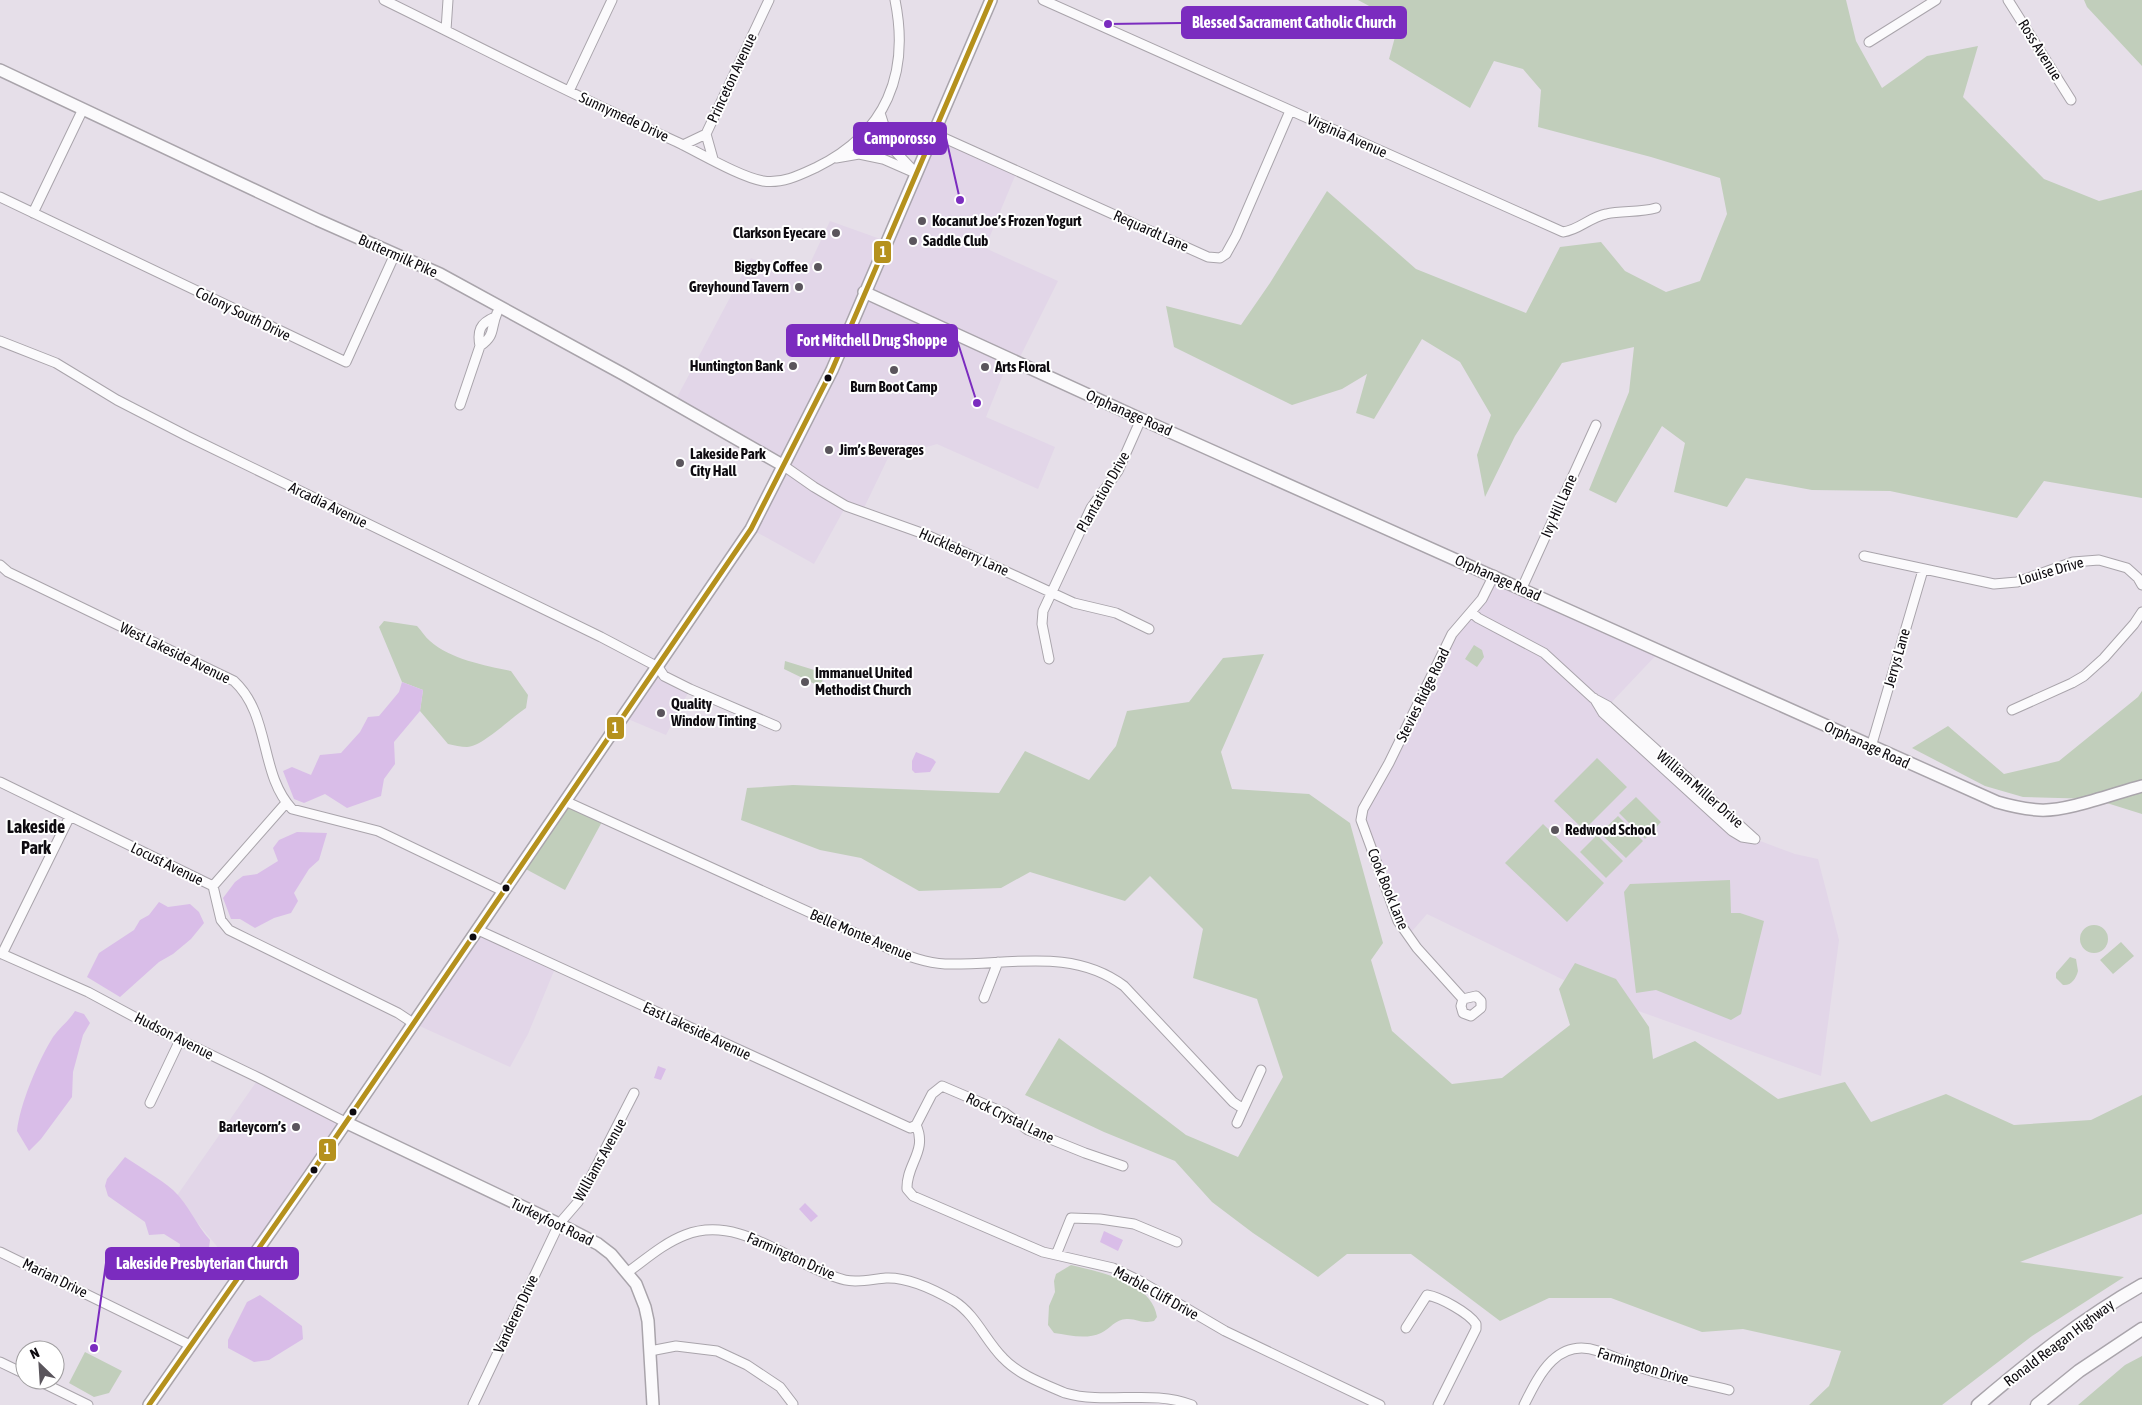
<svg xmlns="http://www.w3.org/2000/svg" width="2142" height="1405" font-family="'Asap Condensed',sans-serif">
<rect width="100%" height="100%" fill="#e6dfe9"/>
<!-- built -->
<path fill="#e2d6e8" d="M 933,133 L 1017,171 L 985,248 L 1058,281 L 1017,363 L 1009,360 L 986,417 L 1055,447 L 1038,489 L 937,444 L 888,458 L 862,512 L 846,506 L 814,564 L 751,529 L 784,466 L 674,403 L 751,258 L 771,267 L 806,272 L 830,221 L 886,241 Z
M 1494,575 L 1660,651 L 1608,706 L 1755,839 L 1795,854 L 1818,859 L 1839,940 L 1821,1076 L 1599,997 L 1427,914 L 1407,937 L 1361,820 L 1452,634 Z
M 658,667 L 690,689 L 666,735 L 623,717 Z
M 478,930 L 556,966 L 528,1034 L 510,1067 L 413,1023 Z
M 259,1078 L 345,1122 L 240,1274 L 176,1197 Z"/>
<!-- green -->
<path fill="#c1cebb" d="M 1358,0 L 1846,0 L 1856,41 L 1882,88 L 1927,56 L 1978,46 L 1963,97 L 2044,179 L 2099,201 L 2142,190 L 2142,498 L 2044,481 L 2017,518 L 1890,491 L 1812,490 L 1746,478 L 1727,507 L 1674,492 L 1685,443 L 1662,426 L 1616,503 L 1589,490 L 1629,392 L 1634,347 L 1562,363 L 1515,436 L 1485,497 L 1477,455 L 1491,415 L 1460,362 L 1422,339 L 1374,419 L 1356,413 L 1367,374 L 1342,389 L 1292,405 L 1174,347 L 1166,306 L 1241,325 L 1270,283 L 1327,191 L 1416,269 L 1526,313 L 1560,247 L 1601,242 L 1625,271 L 1666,292 L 1700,281 L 1727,214 L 1720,178 L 1651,157 L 1538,127 L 1541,90 L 1523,69 L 1494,61 L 1470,108 L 1389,59 L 1401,15 L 1371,7 Z
M 2084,0 L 2142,0 L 2142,66 L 2087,7 Z
M 384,621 L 417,626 C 422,631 425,637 430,641 C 450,659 486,666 511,671 L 528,695 L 526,708 C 512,717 482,747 467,747 C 461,747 454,745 448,744 L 420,711 L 423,690 L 402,682 L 379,627 Z
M 1474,645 L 1482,650 L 1484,657 L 1477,667 L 1465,659 Z
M 1264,654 L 1221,752 L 1232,789 L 1309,794 L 1350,823 L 1383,943 L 1371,960 L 1392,1031 L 1452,1084 L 1502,1078 L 1570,1025 L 1559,989 L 1575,963 L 1616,979 L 1649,1027 L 1653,1059 L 1695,1041 L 1778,1099 L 1845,1082 L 1871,1122 L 1946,1094 L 2014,1125 L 2091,1120 L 2142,1095 L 2142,1214 L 2020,1262 L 2124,1277 L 2032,1336 L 1942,1405 L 1809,1405 L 1829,1386 L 1841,1351 L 1743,1329 L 1702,1332 L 1611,1298 L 1549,1298 L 1500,1321 L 1411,1254 L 1347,1254 L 1318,1277 L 1253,1233 L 1212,1202 L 1175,1161 L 1104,1132 L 1025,1095 L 1059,1038 L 1186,1135 L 1238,1157 L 1283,1077 L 1257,999 L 1193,978 L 1203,929 L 1150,876 L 1125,901 L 1030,872 L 1001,888 L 919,891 L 861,858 L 820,850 L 741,820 L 747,788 L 793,785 L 999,793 L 1025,751 L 1089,780 L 1116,746 L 1127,711 L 1189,702 L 1223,658 Z
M 785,661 L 824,673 L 821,687 L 784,669 Z
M 2142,691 L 2142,814 L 2094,799 L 2023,797 L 1985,786 L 1912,748 L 1948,726 L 2004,774 L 2059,761 L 2138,697 Z
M 1597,758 L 1627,787 L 1584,830 L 1554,801 Z
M 1636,797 L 1661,822 L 1645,839 L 1619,813 Z
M 565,801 L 603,820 L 565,890 L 520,866 Z
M 1618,816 L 1643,841 L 1626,858 L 1600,833 Z
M 1543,824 L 1604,883 L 1567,922 L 1505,863 Z
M 1597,835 L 1623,861 L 1606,878 L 1580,852 Z
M 1730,880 L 1731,913 L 1740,913 L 1764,921 L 1741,1014 L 1731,1020 L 1656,990 L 1636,993 L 1624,892 L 1630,884 Z
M2080 939a14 14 0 1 1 28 0a14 14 0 1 1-28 0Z
M 2121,942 L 2134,956 L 2113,974 L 2100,960 Z
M 2070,957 L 2076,959 L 2078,971 C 2076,979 2071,986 2063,985 L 2056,978 L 2056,973 Z
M 1071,1265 C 1100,1272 1152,1282 1157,1317 L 1154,1321 C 1139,1324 1139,1319 1128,1319 C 1116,1318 1110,1329 1101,1333 C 1086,1340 1069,1335 1054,1333 L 1048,1325 L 1049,1306 L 1055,1292 L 1054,1281 L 1056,1274 Z
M 85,1352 L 122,1371 L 109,1393 L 94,1397 L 69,1383 Z
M 2142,1356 L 2142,1405 L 2078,1405 L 2125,1365 Z"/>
<!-- water -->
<path fill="#d9bde8" d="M 402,682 L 423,690 L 420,711 L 394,742 L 395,764 L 384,779 L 381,796 L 347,808 L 325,794 L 304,803 L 294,799 L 283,771 L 292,767 L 311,775 L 320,755 L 341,753 L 360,732 L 368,717 L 379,716 L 399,692 Z
M 916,752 L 933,759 L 936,762 L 930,772 L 915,773 L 912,770 L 912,761 Z
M 297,832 L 327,833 L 319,860 L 309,869 L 294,893 L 298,901 L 291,913 L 274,918 L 255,928 L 240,919 L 231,919 L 223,898 L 235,882 L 243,876 L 257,874 L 278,861 L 273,848 L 279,840 Z
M 159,902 L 168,907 L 190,904 L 199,912 L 204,923 L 191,939 L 173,954 L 159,962 L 120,997 L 87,977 L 99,953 L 134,930 L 140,920 L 149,915 Z
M 75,1011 L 84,1014 L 90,1023 L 83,1035 L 73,1072 L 72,1097 L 41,1139 L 29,1151 L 17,1131 C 20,1104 38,1061 53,1037 C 59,1028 69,1021 75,1011 Z
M 658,1066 L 666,1069 L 661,1080 L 654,1078 Z
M 125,1157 C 141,1168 159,1178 173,1190 C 189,1205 196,1225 210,1240 L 208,1255 L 198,1257 L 179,1256 L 180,1244 L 164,1234 L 149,1235 L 145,1222 L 108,1196 L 105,1186 L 107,1179 Z
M 805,1203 L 818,1216 L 811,1222 L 799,1209 Z
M 1104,1231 L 1123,1240 L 1118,1251 L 1100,1242 Z
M 260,1295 L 302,1326 L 303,1339 L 269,1360 L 254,1362 L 228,1348 L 228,1340 L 247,1302 Z"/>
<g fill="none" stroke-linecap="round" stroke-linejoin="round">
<defs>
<path id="minor" d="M 384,0 C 482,48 578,98 677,142 C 700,153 740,177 763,181 C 782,184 800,175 817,167 C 886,133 910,74 895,0
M 1043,0 L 1563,232 C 1579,230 1590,217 1606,214 C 1622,210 1639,213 1656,208
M 2008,0 L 2071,100
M 446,30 L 448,0
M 1869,42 L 1936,0
M 569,91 L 612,0
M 880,113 L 891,147 L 912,169
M 933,133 L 1208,257 L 1220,258 L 1226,254 L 1236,236 L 1290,111
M 706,134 L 713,159
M 683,145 L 706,134 L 769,0
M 836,158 L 859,154 L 883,159 L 915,173
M 0,197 L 346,362 L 395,254
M 33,213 L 83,109
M 0,341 L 56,363 L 117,400 L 187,436 L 601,637 L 658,667 L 664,676 L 690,689 L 776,726
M 480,346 C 496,335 490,329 497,313
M 460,405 L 480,346 C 477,331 480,323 495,317
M 784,466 L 814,487 L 846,506 L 927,535 L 1074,603 L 1116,613 L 1149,629
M 1864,556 L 1994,584 L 2017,582 L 2073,562 L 2099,560 L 2127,568 L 2138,578 L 2142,585
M 0,565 L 8,572 L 234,681 C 271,715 259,774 292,809 L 378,831 L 503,891
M 1522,588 L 1596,425
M 1471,612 L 1478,618 L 1544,653 L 1593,698 L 1608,706 L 1755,839
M 1049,659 L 1042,624 L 1043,611 L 1091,508 L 1118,471 L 1141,419
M 1594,698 L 1603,713 L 1732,831 L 1742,837 L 1755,839
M 2012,710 L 2072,683 L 2084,676 L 2104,658 L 2134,624 L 2142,612
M 1871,747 L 1923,570
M 0,782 L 213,886
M 565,801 L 890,949 C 908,956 926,963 945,964 C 1006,966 1071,946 1124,986 L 1233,1102 L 1242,1108
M 213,886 L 221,920 L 229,930 L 398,1013 L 413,1023
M 213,886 L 286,803
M 478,930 L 910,1128 L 916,1125
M 0,953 L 88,992 L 157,1029 L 259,1078 L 345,1122
M 2,954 L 70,816
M 984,998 L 998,962
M 1463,999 L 1476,996 L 1481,1001 L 1481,1008 L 1471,1016 L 1463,1013 L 1461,1006 L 1463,999 L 1417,948 L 1398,921 L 1361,820 L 1363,809 L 1389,763 L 1452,634 L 1482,599 L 1494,575
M 150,1103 L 180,1040
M 1237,1123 L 1261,1070
M 916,1125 C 928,1151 906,1164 907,1189 L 913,1196 L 1043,1252 L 1113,1268 L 1138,1280 L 1225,1331 L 1380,1405
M 916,1125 L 932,1094 L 942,1086 L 1005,1113 L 1028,1130 L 1085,1153 L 1123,1166
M 0,1252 L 190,1345
M 1056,1255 L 1071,1218 L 1100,1219 L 1134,1224 L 1177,1242
M 628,1272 C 646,1259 664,1243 685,1235 C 741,1213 793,1267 845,1280 C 858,1283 873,1279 886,1278 C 909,1277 935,1290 954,1301 C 976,1315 985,1340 1003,1358 C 1019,1375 1044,1384 1065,1393 C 1107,1405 1151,1389 1192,1405
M 1406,1328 L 1427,1295 C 1440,1297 1469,1313 1476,1324 L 1476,1329 L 1438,1405
M 650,1351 L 676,1346 L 717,1351 L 747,1365 L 780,1387 L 793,1404
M 0,1362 L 25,1374
M 37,1380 L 88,1405
M 473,1405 L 559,1224 L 578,1202 L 634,1093
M 1524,1405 C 1539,1375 1557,1337 1598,1351 C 1614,1356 1629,1364 1645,1369 C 1672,1378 1701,1383 1729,1390"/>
<path id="major" d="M 0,70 L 318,220 L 440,274 L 623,374 L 784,466
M 864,292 L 1141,419 L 1997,802 C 2011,806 2024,809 2039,810 C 2066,812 2115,793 2142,786
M 345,1122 L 559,1224 L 598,1244 L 611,1254 L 636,1284 L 645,1307 L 648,1321 L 653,1405
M 149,1405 L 310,1175 L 751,529 L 832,370 L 991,0"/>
<path id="highway" d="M 1978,1405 C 2030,1361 2083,1318 2142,1285
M 2037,1405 L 2079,1371 L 2142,1329"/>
</defs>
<!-- minor casing -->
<use href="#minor" stroke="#a9a4ab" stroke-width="11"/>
<!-- major casing -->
<use href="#major" stroke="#a9a4ab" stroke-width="14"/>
<!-- highway casing -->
<use href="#highway" stroke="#a9a4ab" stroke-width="15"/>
<!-- minor -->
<use href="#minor" stroke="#fbfafc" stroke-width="9"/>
<!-- major -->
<use href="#major" stroke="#fbfafc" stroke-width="11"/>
<!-- highway -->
<use href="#highway" stroke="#fbfafc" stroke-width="12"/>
<defs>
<path id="bus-1" d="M 149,1405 L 310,1175 L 751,529 L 832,370 L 991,0"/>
</defs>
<!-- bus-1 casing -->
<use href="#bus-1" stroke="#fff" stroke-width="9"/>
<!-- bus-1 -->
<use href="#bus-1" stroke="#b5911d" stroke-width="5"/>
</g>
<!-- markers -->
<g fill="#5a555c" stroke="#fff" stroke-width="2">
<circle cx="922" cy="221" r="5"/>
<circle cx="836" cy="233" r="5"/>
<circle cx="913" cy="241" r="5"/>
<circle cx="818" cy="267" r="5"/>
<circle cx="799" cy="287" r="5"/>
<circle cx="793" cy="366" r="5"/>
<circle cx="985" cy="367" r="5"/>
<circle cx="894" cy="370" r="5"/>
<circle cx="829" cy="450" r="5"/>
<circle cx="680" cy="463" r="5"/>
<circle cx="805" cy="682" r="5"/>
<circle cx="661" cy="713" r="5"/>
<circle cx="1555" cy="830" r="5"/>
<circle cx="296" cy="1127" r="5"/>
</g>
<g fill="#0e0b10" stroke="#fff" stroke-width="2">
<circle cx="828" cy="378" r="4.5"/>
<circle cx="506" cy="888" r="4.5"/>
<circle cx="473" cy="937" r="4.5"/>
<circle cx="353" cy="1112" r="4.5"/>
<circle cx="314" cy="1170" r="4.5"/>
</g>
<g text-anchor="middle" stroke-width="4" stroke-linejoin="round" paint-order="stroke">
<!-- street labels -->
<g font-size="15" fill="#0e0b10" stroke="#fff">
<text transform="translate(2040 50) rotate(58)" y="5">Ross Avenue</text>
<text transform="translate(732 78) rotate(-65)" y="5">Princeton Avenue</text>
<text transform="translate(624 117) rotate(25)" y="5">Sunnymede Drive</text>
<text transform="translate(1347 136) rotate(24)" y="5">Virginia Avenue</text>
<text transform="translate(1151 231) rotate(24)" y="5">Requardt Lane</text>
<text transform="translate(398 256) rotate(24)" y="5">Buttermilk Pike</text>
<text transform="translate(243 314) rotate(26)" y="5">Colony South Drive</text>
<text transform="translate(1129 413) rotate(24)" y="5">Orphanage Road</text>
<text transform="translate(1103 492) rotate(-60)" y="5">Plantation Drive</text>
<text transform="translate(328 505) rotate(26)" y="5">Arcadia Avenue</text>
<text transform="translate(1559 506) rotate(-66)" y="5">Ivy Hill Lane</text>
<text transform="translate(964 552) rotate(24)" y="5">Huckleberry Lane</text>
<text transform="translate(2051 571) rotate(-16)" y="5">Louise Drive</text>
<text transform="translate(1498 578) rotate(24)" y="5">Orphanage Road</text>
<text transform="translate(175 653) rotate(26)" y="5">West Lakeside Avenue</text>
<text transform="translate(1897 658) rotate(-74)" y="5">Jerrys Lane</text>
<text transform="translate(1423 695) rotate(-64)" y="5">Stevies Ridge Road</text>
<text transform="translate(1867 745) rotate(25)" y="5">Orphanage Road</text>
<text transform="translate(1700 789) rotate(41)" y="5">William Miller Drive</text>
<text transform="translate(167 864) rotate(26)" y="5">Locust Avenue</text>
<text transform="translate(1388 889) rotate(68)" y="5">Cook Book Lane</text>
<text transform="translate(861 935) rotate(23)" y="5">Belle Monte Avenue</text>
<text transform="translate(697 1031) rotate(25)" y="5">East Lakeside Avenue</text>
<text transform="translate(174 1036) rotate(27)" y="5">Hudson Avenue</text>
<text transform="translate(1010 1118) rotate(26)" y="5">Rock Crystal Lane</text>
<text transform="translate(600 1160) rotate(-61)" y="5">Williams Avenue</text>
<text transform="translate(552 1222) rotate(26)" y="5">Turkeyfoot Road</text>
<text transform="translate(791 1256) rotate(24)" y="5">Farmington Drive</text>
<text transform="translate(55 1278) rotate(26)" y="5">Marian Drive</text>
<text transform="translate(1156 1293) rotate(29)" y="5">Marble Cliff Drive</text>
<text transform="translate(516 1314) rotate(-65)" y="5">Vanderen Drive</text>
<text transform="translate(2059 1343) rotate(-37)" y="5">Ronald Reagan Highway</text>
<text transform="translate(1643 1366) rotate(17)" y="5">Farmington Drive</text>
</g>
<!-- poi labels -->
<g font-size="15" font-weight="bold" fill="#0e0b10" stroke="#fff" text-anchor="start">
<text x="932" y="226">Kocanut Joe’s Frozen Yogurt</text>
<text x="826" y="238" text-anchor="end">Clarkson Eyecare</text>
<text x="923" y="246">Saddle Club</text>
<text x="808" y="272" text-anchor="end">Biggby Coffee</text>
<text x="789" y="292" text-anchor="end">Greyhound Tavern</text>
<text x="783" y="371" text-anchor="end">Huntington Bank</text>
<text x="995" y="372">Arts Floral</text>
<text x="894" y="392" text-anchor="middle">Burn Boot Camp</text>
<text x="839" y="455">Jim’s Beverages</text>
<text x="690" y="459">Lakeside Park<tspan x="690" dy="17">City Hall</tspan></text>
<text x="815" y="678">Immanuel United<tspan x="815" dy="17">Methodist Church</tspan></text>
<text x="671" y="709">Quality<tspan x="671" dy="17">Window Tinting</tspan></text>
<text x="1565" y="835">Redwood School</text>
<text x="286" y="1132" text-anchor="end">Barleycorn’s</text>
</g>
<!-- quarter labels -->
<g font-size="18" font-weight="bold" fill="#0e0b10" stroke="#fff">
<text x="36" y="833">Lakeside<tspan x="36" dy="21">Park</tspan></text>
</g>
</g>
<!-- callouts -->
<path fill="none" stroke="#7b2cbf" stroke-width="2" d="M1108 24L1182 23M960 200L946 138M977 403L957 340M94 1348L106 1263"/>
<g fill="#7b2cbf" stroke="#fff" stroke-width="2">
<circle cx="1108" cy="24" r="5"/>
<circle cx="960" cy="200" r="5"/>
<circle cx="977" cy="403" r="5"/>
<circle cx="94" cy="1348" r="5"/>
</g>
<g fill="#7b2cbf" stroke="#7b2cbf" stroke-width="2">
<rect x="1182" y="7" width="224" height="31" rx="5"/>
<rect x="854" y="123" width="92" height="31" rx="5"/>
<rect x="787" y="325" width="170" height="31" rx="5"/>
<rect x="106" y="1248" width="192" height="31" rx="5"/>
</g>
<g font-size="16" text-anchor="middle" font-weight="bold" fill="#fff">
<text x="1294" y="28">Blessed Sacrament Catholic Church</text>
<text x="900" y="144">Camporosso</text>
<text x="872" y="346">Fort Mitchell Drug Shoppe</text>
<text x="202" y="1269">Lakeside Presbyterian Church</text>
</g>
<g stroke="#fff" stroke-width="2">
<rect x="873" y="240" width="19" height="24" rx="5" fill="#b5911d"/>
<rect x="606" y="716" width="19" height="24" rx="5" fill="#b5911d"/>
<rect x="318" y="1138" width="19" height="24" rx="5" fill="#b5911d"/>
</g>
<g font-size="14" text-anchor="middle" font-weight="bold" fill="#fff">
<text x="883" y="257">1</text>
<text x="615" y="733">1</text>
<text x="327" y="1154">1</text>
</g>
<!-- north arrow -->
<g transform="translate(40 1365) rotate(335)"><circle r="24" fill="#ffffff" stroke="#9f9d9f"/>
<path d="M0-4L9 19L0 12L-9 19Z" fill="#5a555c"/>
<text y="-8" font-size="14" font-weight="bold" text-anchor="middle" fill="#0e0b10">N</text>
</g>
</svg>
